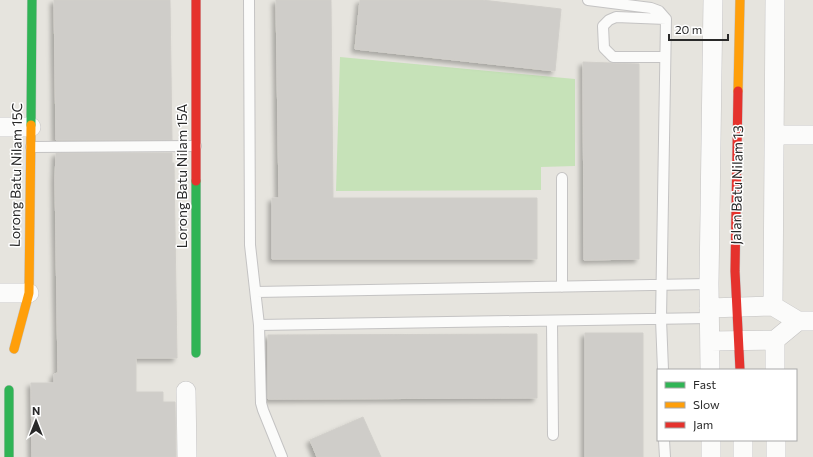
<svg xmlns="http://www.w3.org/2000/svg" width="813" height="457" font-family="Commissioner,sans-serif">
<defs>
<filter id="shadow"><feDropShadow dx="-3.5" dy="3.5" stdDeviation="2" flood-color="#0004"/></filter>
</defs>
<rect width="100%" height="100%" fill="#e6e4de"/>
<!-- green -->
<path fill="#c6e2b8" d="M 340,57 L 575,79 L 575,166 L 541,167 L 541,190 L 336,191 Z"/>
<!-- building -->
<path fill="#cfcdc9" stroke="#d1cfca" filter="url(#shadow)" d="M 54,0 L 170,0 L 172,140 L 56,140 Z
M 276,0 L 331,0 L 333,198 L 537,198 L 537,259 L 272,259 L 272,198 L 279,198 Z
M 360,0 L 482,0 L 561,9 L 555,71 L 355,49 Z
M 583,62 L 639,64 L 639,259 L 584,260 Z
M 56,153 L 172,153 L 172,163 L 174,163 L 177,358 L 136,358 L 136,392 L 163,392 L 163,402 L 175,402 L 176,457 L 32,457 L 31,383 L 54,383 L 54,374 L 58,373 L 55,179 Z
M 585,333 L 643,333 L 643,457 L 585,457 Z
M 537,334 L 537,398 L 268,399 L 268,335 Z
M 363,417 L 381,457 L 317,457 L 310,440 Z"/>
<g fill="none" stroke-linecap="round" stroke-linejoin="round">
<defs>
<path id="lane" d="M 249,0 L 250,245 L 259,325 L 261,403 L 263,410 L 282,457
M 588,0 L 651,8 L 659,11 L 666,19 L 661,319 L 663,370
M 665,57 L 613,57 L 604,48 L 603,26 L 609,20 L 616,17 L 666,19
M 31,147 L 196,146
M 562,178 L 562,287
M 256,292 L 709,284
M 552,322 L 553,435
M 259,325 L 710,318
M 664,440 L 665,457"/>
<path id="street" d="M 0,127 L 31,127
M 775,135 L 813,135
M 0,293 L 29,293
M 773,306 L 775,0
M 709,308 L 773,306 L 798,321 L 813,321
M 775,340 L 775,370
M 710,341 L 775,340 L 798,321
M 710,370 L 709,284 L 713,0
M 186,391 L 187,457
M 711,440 L 711,457
M 743,440 L 743,457
M 776,440 L 776,457"/>
<path id="fast" d="M 31,125 L 32,0
M 196,181 L 196,353
M 9,390 L 9,457"/>
<path id="slow" d="M 738,91 L 740,0
M 14,349 L 29,293 L 31,125"/>
<path id="jam" d="M 196,0 L 196,181
M 738,91 L 735,271 L 740,370"/>
</defs>
<!-- lane casing -->
<use href="#lane" stroke="#c4c3c3" stroke-width="12"/>
<!-- street casing -->
<use href="#street" stroke="#c4c3c3" stroke-width="20"/>
<!-- fast casing -->
<use href="#fast" stroke="#c4c3c3" stroke-width="10"/>
<!-- slow casing -->
<use href="#slow" stroke="#c4c3c3" stroke-width="10"/>
<!-- jam casing -->
<use href="#jam" stroke="#c4c3c3" stroke-width="10"/>
<!-- lane -->
<use href="#lane" stroke="#fbfbfa" stroke-width="10"/>
<!-- street -->
<use href="#street" stroke="#fbfbfa" stroke-width="19"/>
<!-- fast -->
<use href="#fast" stroke="#30b455" stroke-width="9"/>
<!-- slow -->
<use href="#slow" stroke="#ff9f0a" stroke-width="9"/>
<!-- jam -->
<use href="#jam" stroke="#e5322d" stroke-width="9"/>
</g>
<g text-anchor="middle" stroke-width="3" stroke-linejoin="round" paint-order="stroke">
<!-- street labels -->
<g font-size="14" fill="#292929" stroke="#fff">
<text transform="translate(16 175) rotate(-89)" y="5">Lorong Batu Nilam 15C</text>
<text transform="translate(182 176) rotate(-90)" y="5">Lorong Batu Nilam 15A</text>
<text transform="translate(737 185) rotate(-89)" y="5">Jalan Batu Nilam 13</text>
</g>
</g>
<!-- legend -->
<rect x="657" y="369" width="140" height="72" fill="#ffffff" stroke="#a9a9a9"/>
<rect x="665" y="382" width="20" height="6" fill="#30b455" stroke="#a9a9a9"/>
<text x="693" y="389" font-size="12" fill="#292929">Fast</text>
<rect x="665" y="402" width="20" height="6" fill="#ff9f0a" stroke="#a9a9a9"/>
<text x="693" y="409" font-size="12" fill="#292929">Slow</text>
<rect x="665" y="422" width="20" height="6" fill="#e5322d" stroke="#a9a9a9"/>
<text x="693" y="429" font-size="12" fill="#292929">Jam</text>
<!-- north arrow -->
<g transform="translate(36 421)" stroke="#ffffff" stroke-width="3" paint-order="stroke">
<path d="M0-3L7 15L0 10L-7 15Z" fill="#292929"/>
<text y="-6" font-size="11" font-weight="bold" text-anchor="middle" fill="#292929">N</text>
</g>
<!-- scale -->
<path d="M669 34v6h59v-6" fill="none" stroke="#292929" stroke-width="2"/>
<text x="675" y="34" font-size="12" fill="#292929" stroke="#ffffff" stroke-width="3" paint-order="stroke">20 m</text>
</svg>
